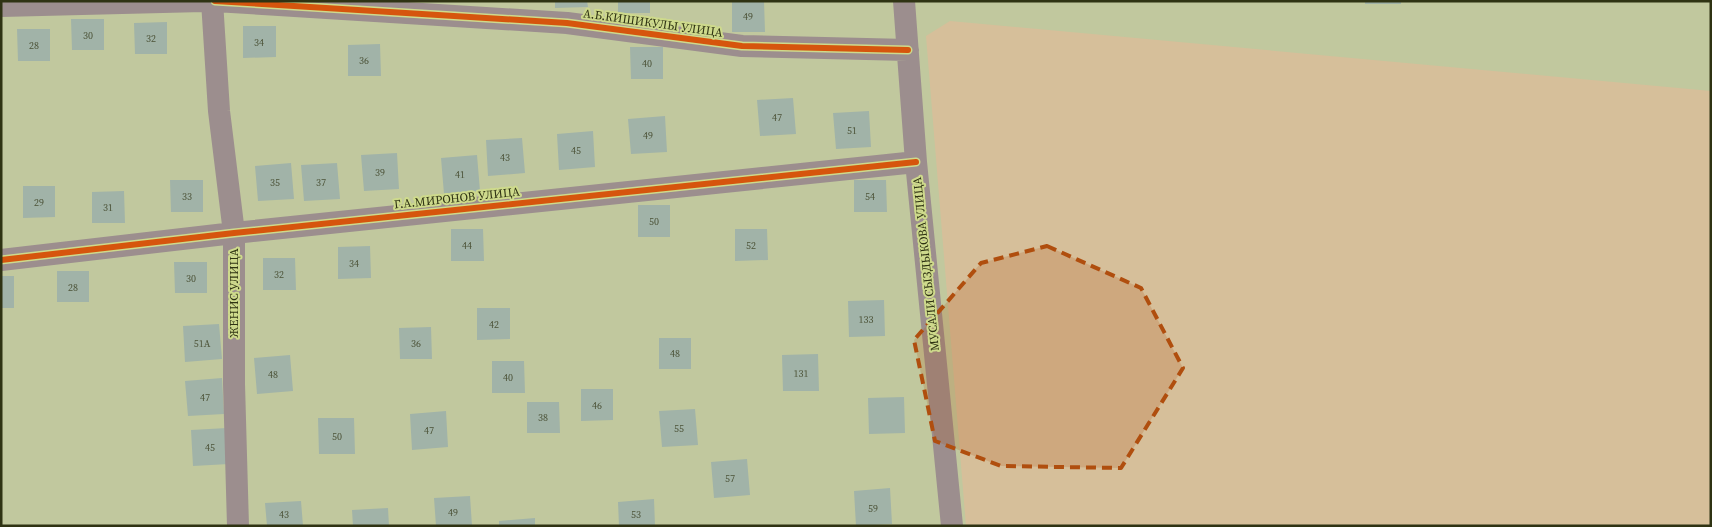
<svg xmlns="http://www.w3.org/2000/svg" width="1712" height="527" font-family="'Source Serif 4',serif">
<rect width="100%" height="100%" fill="#c1c89e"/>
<!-- green -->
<path fill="#d6bf9a" d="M 950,21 L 1711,91 L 1711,526 L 966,526 L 926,36 Z"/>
<!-- building -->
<path fill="#a1b3a8" d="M 555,1 L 587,1 L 588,7 L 555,8 Z
M 618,1 L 650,1 L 650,13 L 618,13 Z
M 732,1 L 764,1 L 765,32 L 732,32 Z
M 1365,1 L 1401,1 L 1401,4 L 1365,4 Z
M 71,19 L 104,19 L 104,50 L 72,50 Z
M 167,22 L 167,54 L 135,54 L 134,23 Z
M 243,26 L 276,26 L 276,57 L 243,58 Z
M 17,29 L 50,29 L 50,61 L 18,61 Z
M 380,44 L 381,76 L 348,76 L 348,45 Z
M 630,47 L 663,47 L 663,79 L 631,79 Z
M 793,98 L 796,134 L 760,136 L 757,100 Z
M 869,111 L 871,147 L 836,149 L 833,113 Z
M 665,116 L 667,152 L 631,154 L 628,119 Z
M 593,131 L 595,167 L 559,170 L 557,134 Z
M 522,138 L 525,173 L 488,176 L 486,140 Z
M 397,153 L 399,189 L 364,191 L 361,155 Z
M 477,155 L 480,191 L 444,194 L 441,158 Z
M 291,163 L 294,199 L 258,201 L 255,166 Z
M 337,163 L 340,199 L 304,201 L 301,165 Z
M 170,180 L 203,180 L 203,212 L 171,212 Z
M 854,180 L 886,180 L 887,212 L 854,212 Z
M 23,186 L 55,186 L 55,217 L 23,218 Z
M 124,191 L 125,223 L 92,223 L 92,192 Z
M 638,205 L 670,205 L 670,237 L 638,237 Z
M 451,229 L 483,229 L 484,261 L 451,261 Z
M 735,229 L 767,229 L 768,260 L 735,261 Z
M 370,246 L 371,278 L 338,279 L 338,247 Z
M 263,258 L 295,258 L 296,290 L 263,290 Z
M 174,262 L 207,262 L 207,293 L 175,293 Z
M 57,271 L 89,271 L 89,302 L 57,302 Z
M 1,276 L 14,276 L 14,308 L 1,308 Z
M 884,300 L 885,336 L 849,337 L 848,301 Z
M 477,308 L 510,308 L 510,339 L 477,340 Z
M 219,324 L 222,359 L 185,362 L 183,326 Z
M 431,327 L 432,359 L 400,359 L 399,328 Z
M 659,338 L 691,338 L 691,369 L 659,369 Z
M 818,354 L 819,391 L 783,391 L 782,355 Z
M 290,355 L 293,391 L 257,394 L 254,358 Z
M 492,361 L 524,361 L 525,393 L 492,393 Z
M 222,378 L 224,414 L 188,416 L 185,381 Z
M 581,389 L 613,389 L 613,420 L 581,421 Z
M 904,397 L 905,433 L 869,434 L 868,398 Z
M 527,402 L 559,402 L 560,433 L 527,433 Z
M 695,409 L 698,445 L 662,447 L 659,411 Z
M 446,411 L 448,447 L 412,450 L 410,414 Z
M 318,418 L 354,418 L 355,454 L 319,454 Z
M 227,428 L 229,464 L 193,466 L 191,430 Z
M 747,459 L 750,495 L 714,498 L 711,462 Z
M 890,488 L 892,524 L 856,526 L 854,491 Z
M 470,496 L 472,526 L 436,526 L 434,498 Z
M 654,499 L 655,526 L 619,526 L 618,502 Z
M 301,501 L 303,526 L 267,526 L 265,503 Z
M 388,508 L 389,526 L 353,526 L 352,510 Z
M 535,518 L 535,526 L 499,526 L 499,521 Z"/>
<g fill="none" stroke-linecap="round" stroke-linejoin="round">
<!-- minor -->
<path stroke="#9c8e8e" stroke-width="22" d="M 212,1 L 219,111 L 234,233 L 234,384 L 238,526
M 215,1 L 567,23 L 742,46 L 908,50
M 904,1 L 916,162 L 952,526
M 1,6 L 203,1
M 1,260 L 234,233 L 916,162"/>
<defs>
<path id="cycleway" d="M 215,1 L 567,23 L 742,46 L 908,50
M 1,260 L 234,233 L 916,162"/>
</defs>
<!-- cycleway casing -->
<use href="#cycleway" stroke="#ceda8c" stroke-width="9"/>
<!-- cycleway -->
<use href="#cycleway" stroke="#d6550d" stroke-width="6"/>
</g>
<!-- marked area -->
<path fill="#b04e0e" fill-opacity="0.2" stroke="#b04e0e" stroke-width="4" stroke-dasharray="10 6" stroke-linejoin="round" d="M 1047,246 L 1141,288 L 1183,368 L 1121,468 L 1001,466 L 935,441 L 914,340 L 981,263 Z"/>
<g text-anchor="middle" stroke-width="4" stroke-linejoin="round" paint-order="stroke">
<!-- number labels -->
<g font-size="10" fill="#4c5338">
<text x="748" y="20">49</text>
<text x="88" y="39">30</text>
<text x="151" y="42">32</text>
<text x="259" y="46">34</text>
<text x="34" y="49">28</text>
<text x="364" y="64">36</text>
<text x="647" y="67">40</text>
<text x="777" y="121">47</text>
<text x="852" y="134">51</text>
<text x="648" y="139">49</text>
<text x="576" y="154">45</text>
<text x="505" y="161">43</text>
<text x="380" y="176">39</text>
<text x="460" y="178">41</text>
<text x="275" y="186">35</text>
<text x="321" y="186">37</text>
<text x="187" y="200">33</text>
<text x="870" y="200">54</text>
<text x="39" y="206">29</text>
<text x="108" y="211">31</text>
<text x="654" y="225">50</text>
<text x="467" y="249">44</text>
<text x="751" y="249">52</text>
<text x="354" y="267">34</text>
<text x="279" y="278">32</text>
<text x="191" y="282">30</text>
<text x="73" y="291">28</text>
<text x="866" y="323">133</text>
<text x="494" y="328">42</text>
<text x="202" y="347">51А</text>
<text x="416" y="347">36</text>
<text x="675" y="357">48</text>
<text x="801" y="377">131</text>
<text x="273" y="378">48</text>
<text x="508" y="381">40</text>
<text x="205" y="401">47</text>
<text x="597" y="409">46</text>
<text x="543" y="421">38</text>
<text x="679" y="432">55</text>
<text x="429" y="434">47</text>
<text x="337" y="440">50</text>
<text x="210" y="451">45</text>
<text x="730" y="482">57</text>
<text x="873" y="512">59</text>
<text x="453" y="516">49</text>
<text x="284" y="518">43</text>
<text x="636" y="518">53</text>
</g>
<!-- street labels -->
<g font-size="12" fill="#2f3313" stroke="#ceda8c">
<text transform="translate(653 23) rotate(8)" y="4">А.Б.КИШИКУЛЫ УЛИЦА</text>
<text transform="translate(457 198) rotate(-6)" y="4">Г.А.МИРОНОВ УЛИЦА</text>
<text transform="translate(926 264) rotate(-96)" y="4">МУСАЛИ СЫЗДЫКОВА УЛИЦА</text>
<text transform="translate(234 293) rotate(-90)" y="4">ЖЕНИС УЛИЦА</text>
</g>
</g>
<!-- border -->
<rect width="1712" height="527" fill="none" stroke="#2f3313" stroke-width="5"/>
</svg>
